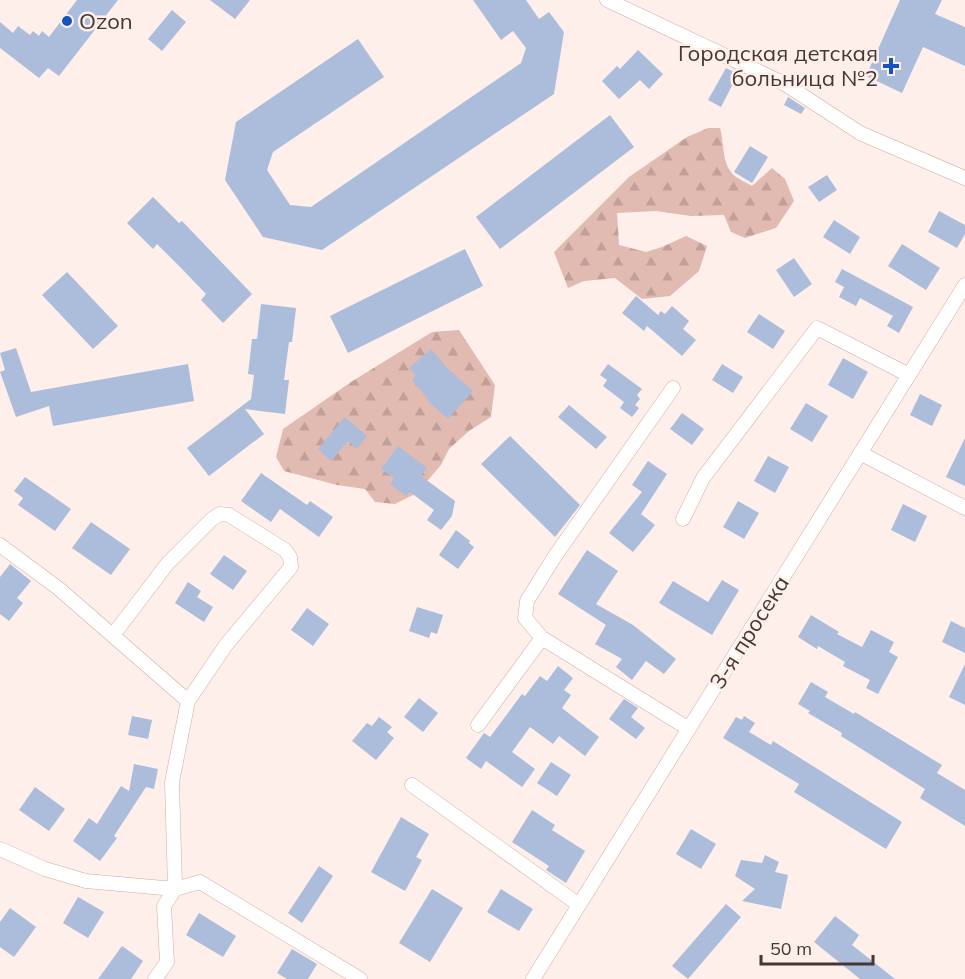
<svg xmlns="http://www.w3.org/2000/svg" width="965" height="979" font-family="Mulish,sans-serif">
<defs>
<pattern id="forest-firs" width="22" height="20" patternUnits="userSpaceOnUse" patternTransform="scale(1.5)"><rect width="22" height="20" fill="#e1bab1"/><path d="M5 1l3.5 6h-7zM16 11l3.5 6h-7z" fill="#c2a099"/></pattern>
</defs>
<rect width="100%" height="100%" fill="#feefeb"/>
<!-- forest -->
<path fill="url(#forest-firs)" d="M 708,128 L 720,128 C 724,141 722,161 731,172 C 735,178 746,182 752,186 L 772,168 L 785,179 L 794,201 L 776,228 L 745,238 L 731,232 L 724,215 L 691,216 L 656,211 L 617,213 L 619,245 L 646,252 L 662,247 L 686,236 L 707,246 L 699,271 L 670,296 L 642,299 L 615,278 L 584,281 L 568,288 L 554,252 L 629,177 L 687,137 Z
M 459,330 L 495,385 L 491,417 L 469,431 L 449,449 L 441,465 L 417,493 L 395,504 L 375,502 L 365,489 L 337,485 L 284,471 L 276,457 L 283,429 L 351,382 L 432,332 Z"/>
<!-- building -->
<path fill="#abbdda" d="M 77,0 L 118,0 L 59,76 L 48,68 L 39,78 L 0,48 L 0,22 L 13,33 L 18,26 L 30,35 L 33,31 L 39,36 L 42,31 L 49,37 Z
M 210,0 L 250,0 L 235,19 Z
M 473,0 L 526,0 L 539,19 L 549,12 L 564,32 L 554,94 L 322,250 L 263,237 L 225,180 L 236,122 L 358,39 L 384,77 L 273,152 L 267,170 L 290,205 L 311,207 L 521,63 L 526,48 L 513,31 L 501,40 Z
M 900,0 L 942,0 L 935,14 L 965,27 L 965,66 L 923,47 L 902,93 L 866,76 Z
M 172,10 L 186,22 L 162,51 L 148,39 Z
M 638,50 L 663,74 L 649,89 L 640,80 L 619,99 L 602,81 L 617,66 L 620,69 Z
M 726,68 L 738,74 L 721,107 L 708,100 Z
M 788,97 L 805,108 L 801,114 L 784,105 Z
M 610,115 L 634,147 L 500,249 L 476,217 Z
M 750,146 L 768,157 L 752,183 L 734,172 Z
M 827,175 L 837,190 L 819,202 L 808,187 Z
M 153,197 L 179,223 L 182,221 L 252,294 L 223,323 L 201,300 L 206,294 L 183,270 L 157,244 L 153,249 L 127,223 Z
M 939,211 L 965,225 L 965,234 L 957,248 L 928,232 Z
M 834,220 L 860,237 L 850,254 L 823,237 Z
M 902,244 L 940,268 L 926,290 L 888,266 Z
M 465,249 L 483,286 L 348,353 L 330,316 Z
M 794,258 L 812,284 L 794,297 L 776,270 Z
M 842,269 L 913,307 L 899,333 L 887,326 L 893,316 L 860,298 L 856,306 L 839,297 L 844,287 L 835,282 Z
M 67,272 L 118,326 L 93,349 L 42,295 Z
M 636,296 L 658,315 L 661,311 L 665,314 L 672,306 L 689,321 L 683,329 L 696,340 L 682,356 L 647,326 L 644,331 L 622,313 Z
M 261,304 L 296,308 L 292,342 L 289,342 L 284,380 L 289,380 L 285,414 L 245,409 L 264,434 L 209,476 L 187,448 L 251,399 L 254,375 L 248,374 L 252,339 L 257,339 Z
M 759,314 L 785,331 L 773,349 L 747,332 Z
M 16,348 L 31,392 L 188,364 L 194,401 L 53,426 L 49,406 L 16,417 L 0,372 L 5,370 L 0,353 Z
M 431,349 L 447,368 L 473,391 L 448,419 L 427,400 L 428,399 L 412,380 L 416,376 L 409,368 Z
M 843,358 L 868,372 L 853,399 L 828,385 Z
M 608,364 L 642,389 L 637,395 L 640,399 L 635,405 L 639,408 L 632,417 L 620,408 L 624,402 L 603,386 L 607,380 L 600,375 Z
M 722,364 L 743,377 L 733,393 L 712,380 Z
M 920,394 L 942,405 L 932,426 L 910,415 Z
M 806,403 L 828,416 L 812,442 L 790,429 Z
M 569,405 L 607,437 L 596,449 L 558,417 Z
M 682,413 L 704,429 L 692,445 L 670,429 Z
M 345,417 L 367,436 L 357,449 L 348,441 L 331,461 L 318,449 Z
M 510,436 L 580,505 L 555,537 L 481,464 Z
M 965,438 L 965,486 L 946,477 Z
M 398,446 L 427,468 L 421,476 L 455,501 L 452,516 L 441,530 L 427,520 L 434,510 L 410,492 L 406,496 L 390,484 L 394,478 L 381,469 Z
M 768,456 L 789,467 L 775,493 L 754,481 Z
M 648,461 L 667,474 L 641,514 L 655,525 L 633,552 L 609,533 L 642,492 L 632,485 Z
M 261,473 L 307,505 L 310,501 L 333,517 L 319,537 L 280,509 L 271,522 L 241,501 Z
M 25,477 L 71,509 L 55,531 L 18,505 L 23,498 L 14,491 Z
M 738,501 L 759,513 L 744,539 L 723,527 Z
M 903,504 L 927,516 L 915,542 L 891,530 Z
M 91,522 L 130,549 L 111,575 L 72,548 Z
M 456,530 L 470,541 L 469,543 L 474,547 L 458,569 L 439,555 Z
M 587,550 L 618,571 L 596,604 L 633,625 L 676,659 L 664,674 L 646,661 L 632,680 L 616,667 L 622,659 L 595,644 L 606,625 L 558,594 Z
M 224,555 L 247,571 L 233,590 L 210,574 Z
M 10,564 L 31,581 L 17,598 L 23,603 L 9,621 L 0,614 L 0,577 Z
M 722,580 L 739,590 L 712,635 L 659,603 L 673,581 L 708,602 Z
M 188,582 L 201,591 L 197,597 L 213,607 L 204,622 L 175,603 Z
M 417,607 L 443,615 L 437,634 L 431,632 L 429,638 L 409,631 Z
M 307,608 L 329,624 L 313,646 L 291,630 Z
M 811,615 L 839,632 L 837,634 L 862,647 L 871,630 L 894,642 L 889,652 L 898,657 L 878,694 L 866,688 L 870,680 L 843,666 L 845,662 L 818,646 L 817,649 L 798,637 Z
M 951,621 L 965,628 L 965,653 L 942,642 Z
M 965,664 L 965,705 L 949,697 Z
M 558,666 L 573,678 L 564,690 L 571,695 L 562,708 L 599,737 L 585,756 L 559,736 L 553,744 L 530,727 L 512,752 L 535,769 L 522,787 L 486,761 L 481,769 L 466,758 L 484,733 L 490,737 L 522,694 L 525,696 L 540,676 L 547,681 Z
M 811,682 L 828,692 L 825,697 L 854,714 L 855,712 L 942,765 L 937,773 L 965,790 L 965,826 L 920,798 L 925,789 L 841,736 L 842,733 L 808,713 L 810,711 L 798,704 Z
M 419,698 L 438,713 L 423,732 L 404,717 Z
M 624,699 L 638,708 L 631,717 L 645,728 L 636,739 L 609,719 Z
M 132,716 L 152,720 L 148,739 L 128,735 Z
M 744,716 L 755,723 L 749,732 L 771,745 L 773,741 L 902,822 L 886,849 L 794,792 L 799,784 L 723,738 L 736,717 L 742,720 Z
M 379,717 L 392,727 L 387,732 L 394,738 L 376,760 L 352,741 L 367,723 L 372,726 Z
M 551,762 L 571,775 L 557,796 L 537,783 Z
M 134,764 L 158,769 L 154,789 L 146,787 L 114,836 L 117,838 L 100,861 L 73,841 L 89,818 L 97,824 L 121,786 L 129,791 Z
M 35,787 L 65,809 L 49,831 L 19,810 Z
M 532,810 L 555,825 L 552,830 L 585,851 L 566,883 L 546,870 L 549,866 L 512,842 Z
M 401,817 L 429,834 L 416,857 L 422,860 L 405,891 L 371,872 Z
M 691,829 L 716,844 L 701,869 L 676,854 Z
M 765,855 L 779,862 L 775,872 L 788,875 L 781,909 L 742,901 L 755,889 L 735,876 L 741,860 L 762,863 Z
M 319,866 L 333,876 L 302,923 L 288,913 Z
M 432,889 L 463,908 L 430,962 L 399,943 Z
M 501,889 L 533,909 L 519,931 L 487,912 Z
M 78,897 L 104,912 L 88,938 L 63,923 Z
M 726,904 L 741,917 L 688,979 L 672,966 Z
M 10,908 L 36,927 L 14,957 L 0,947 L 0,922 Z
M 199,913 L 236,936 L 223,957 L 186,935 Z
M 835,916 L 859,935 L 852,945 L 895,979 L 860,979 L 814,942 Z
M 122,946 L 143,961 L 131,979 L 98,979 Z
M 292,949 L 317,964 L 308,979 L 287,979 L 277,973 Z"/>
<g fill="none" stroke-linecap="round" stroke-linejoin="round">
<defs>
<path id="minor" d="M 607,0 L 785,84 L 860,133 L 965,178
M 673,388 L 555,556 L 527,601 L 525,618 L 542,638 L 689,729
M 860,453 L 965,508
M 683,519 L 703,478 L 817,328 L 909,375
M 0,545 L 58,588 L 188,701
M 113,635 L 168,563 L 212,519 L 220,514 L 229,515 L 285,550 L 290,557 L 291,567 L 226,645 L 188,701 L 172,782 L 175,889 L 164,906 L 167,962 L 155,979
M 478,725 L 542,638
M 412,785 L 579,905
M 0,849 L 45,869 L 86,881 L 175,889 L 200,882 L 360,979
M 533,979 L 965,285"/>
</defs>
<!-- minor casing -->
<use href="#minor" stroke="#cfaca4" stroke-width="15"/>
<!-- minor -->
<use href="#minor" stroke="#fff" stroke-width="14"/>
</g>
<!-- markers -->
<g fill="#1454bf" stroke="#feefeb" stroke-width="2">
<circle cx="67" cy="21" r="6"/>
<path d="M888 57h6v6h6v6h-6v6h-6v-6h-6v-6h6z"/>
</g>
<g text-anchor="middle" stroke-width="5" stroke-linejoin="round" paint-order="stroke">
<!-- poi labels -->
<g font-size="22" fill="#453734" stroke="#feefeb" text-anchor="start">
<text x="79" y="29">Ozon</text>
<text x="878" y="61" text-anchor="end">Городская детская<tspan x="878" dy="25">больница №2</tspan></text>
</g>
<!-- street labels -->
<g font-size="22" fill="#453734" stroke="#feefeb">
<text transform="translate(749 632) rotate(-58)" y="8">3-я просека</text>
</g>
</g>
<!-- scale -->
<path d="M761 955v9h112v-9" fill="none" stroke="#453734" stroke-width="3"/>
<text x="770" y="955" font-size="18" fill="#453734" stroke="#feefeb" stroke-width="4.5" paint-order="stroke">50 m</text>
</svg>
